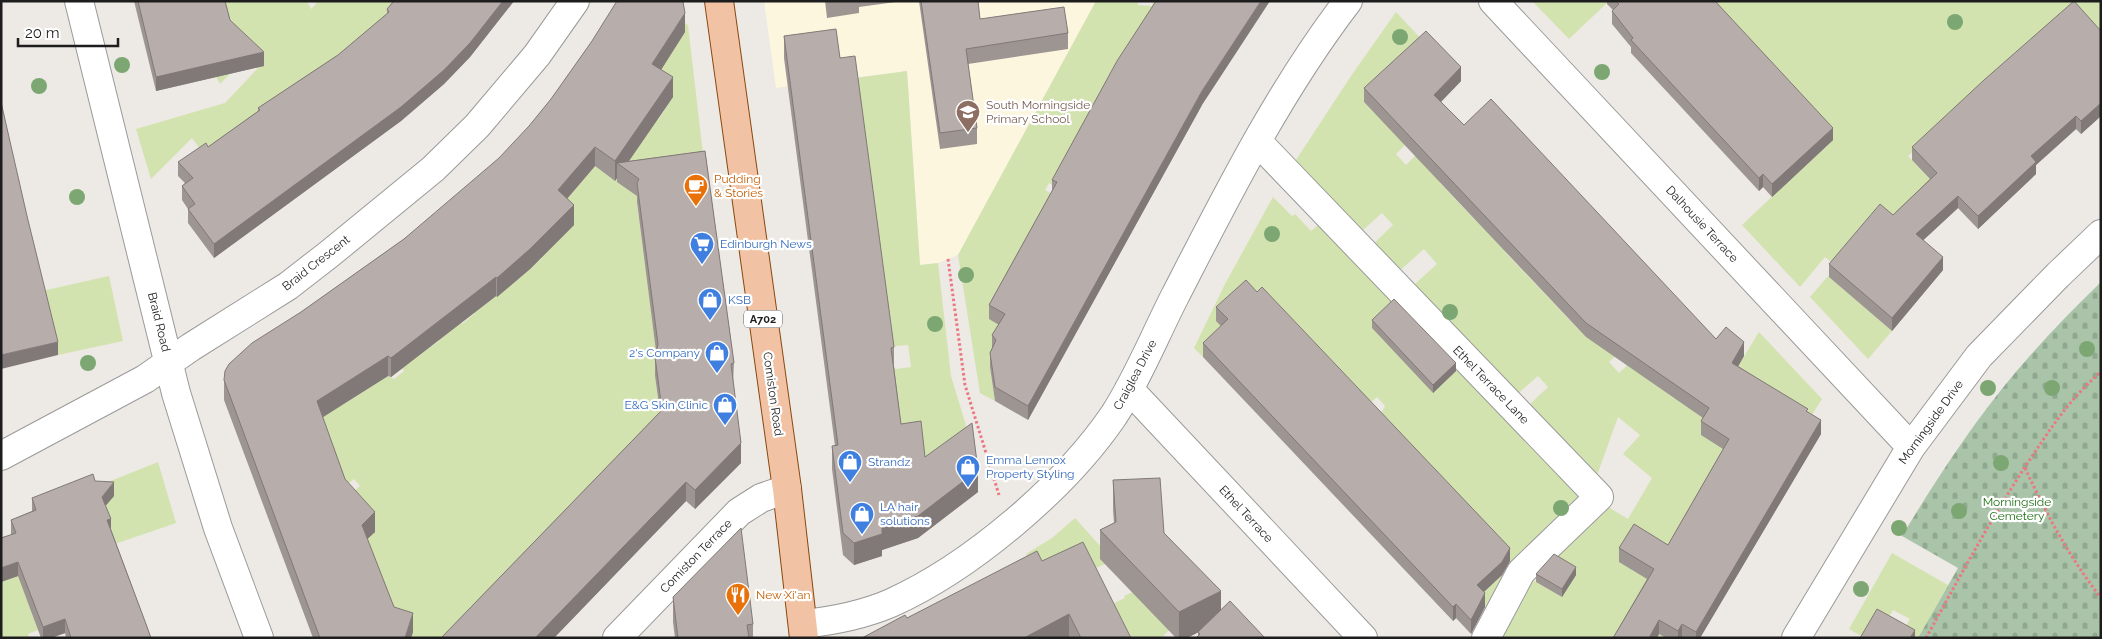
<svg xmlns="http://www.w3.org/2000/svg" width="2102" height="639" font-family="Raleway,sans-serif">
<defs>
<pattern id="cemetery-stones" width="16" height="16" patternUnits="userSpaceOnUse" patternTransform="scale(1.25)"><rect width="16" height="16" fill="#a9c4a8"/><path d="M2 7V4a2 2 0 0 1 4 0v3zM10 15v-3a2 2 0 0 1 4 0v3z" fill="#91a890"/></pattern>
</defs>
<rect width="100%" height="100%" fill="#ede9e4"/>
<!-- education -->
<path fill="#fcf6df" d="M 764,1 L 1096,1 L 958,255 L 938,263 L 920,265 L 907,71 L 776,88 Z"/>
<!-- grass -->
<path fill="#d3e3af" d="M 198,1 L 307,1 L 311,9 L 316,4 L 315,1 L 437,1 L 209,161 L 192,138 L 151,179 L 136,129 L 225,103 L 262,64 L 250,53 L 220,84 L 216,77 Z
M 1096,1 L 1138,1 L 1138,5 L 1152,6 L 1153,1 L 1165,1 L 1056,187 L 1049,183 L 1045,190 L 1057,197 L 990,367 L 995,401 L 980,393 L 979,387 L 958,255 Z
M 1532,1 L 1609,1 L 1569,39 Z
M 1703,1 L 2101,1 L 2101,44 L 2076,129 L 2072,132 L 2050,109 L 1919,146 L 1908,156 L 1937,186 L 1836,266 L 1825,257 L 1800,287 L 1742,225 L 1832,140 Z
M 1396,12 L 1426,44 L 1364,102 L 1375,114 L 1388,102 L 1405,145 L 1396,154 L 1406,165 L 1415,156 L 1457,167 L 1440,183 L 1475,220 L 1489,208 L 1505,252 L 1578,329 L 1590,318 L 1621,351 L 1609,362 L 1619,373 L 1680,315 L 1635,370 L 1674,398 L 1732,376 L 1759,332 L 1822,399 L 1812,415 L 1730,450 L 1657,577 L 1658,633 L 1666,638 L 1497,638 L 1529,578 L 1562,597 L 1549,559 L 1612,500 L 1608,507 L 1628,519 L 1652,478 L 1623,454 L 1640,435 L 1618,417 L 1595,481 L 1525,409 L 1548,387 L 1538,376 L 1514,397 L 1415,294 L 1416,283 L 1437,264 L 1424,249 L 1396,274 L 1370,247 L 1393,225 L 1382,213 L 1363,230 L 1354,230 L 1292,166 L 1351,76 Z
M 683,22 L 688,25 L 705,171 L 637,203 L 658,364 L 655,376 L 663,436 L 459,638 L 411,638 L 399,628 L 345,499 L 360,486 L 354,479 L 341,489 L 297,397 L 326,386 L 341,406 L 364,391 L 351,370 L 385,374 L 394,379 L 404,371 L 386,346 L 408,331 L 426,350 L 439,341 L 422,321 L 444,304 L 462,324 L 475,313 L 458,292 L 478,276 L 497,297 L 542,258 L 522,237 C 546,213 573,192 595,166 L 612,179 L 637,107 L 658,120 L 673,97 L 652,83 Z
M 907,71 L 920,265 L 938,263 L 951,376 L 972,445 L 915,487 L 901,446 L 893,368 L 896,369 L 911,367 L 908,345 L 896,346 L 893,349 L 855,78 Z
M 1273,197 L 1292,216 L 1295,214 L 1311,231 L 1322,222 L 1393,296 L 1394,307 L 1372,327 L 1434,392 L 1461,366 L 1588,498 L 1491,613 L 1482,604 L 1462,623 L 1456,618 L 1377,421 L 1385,406 L 1377,397 L 1364,408 L 1228,333 L 1203,357 L 1194,348 L 1225,284 Z
M 109,276 L 123,341 L 58,355 L 47,306 L 1,293 L 24,295 Z
M 1828,276 L 1892,331 L 1868,359 L 1810,297 Z
M 158,462 L 176,523 L 112,545 L 32,612 L 38,630 L 28,634 L 29,638 L 1,638 L 1,556 L 93,488 Z
M 1075,518 L 1111,558 L 1105,564 L 1096,568 L 1093,562 L 1071,573 L 1091,614 L 1125,598 L 1124,596 L 1135,591 L 1202,599 L 1161,638 L 1068,638 L 1026,554 L 1052,538 Z
M 1892,553 L 1948,585 L 1918,638 L 1900,636 L 1910,619 L 1893,610 L 1883,627 L 1865,638 L 1849,629 Z"/>
<!-- cemetery -->
<path fill="url(#cemetery-stones)" d="M 2101,282 L 2101,638 L 1918,638 L 1958,568 L 1902,536 C 1936,480 1972,424 2015,373 C 2042,341 2071,311 2101,282 Z"/>
<g fill="none" stroke-linecap="round" stroke-linejoin="round">
<defs>
<path id="minor" d="M 79,1 L 176,393 L 218,528 L 259,638
M 1493,1 L 1911,447
M 1257,141 L 1599,497 L 1521,572 L 1486,638
M 1129,389 L 1363,638
M 1,456 L 145,379 L 191,347 L 288,286 L 328,255 L 433,169 L 477,126 L 537,55 L 575,1
M 803,624 C 832,621 863,615 891,603 C 971,567 1065,487 1114,415 C 1138,378 1155,335 1175,296 C 1227,195 1279,91 1348,1
M 617,638 L 739,512 L 761,498 L 787,489
M 1796,638 L 1911,447 L 1979,356 L 2058,275 L 2101,234"/>
<path id="major" d="M 719,1 L 787,489 L 804,638"/>
</defs>
<!-- minor casing -->
<use href="#minor" stroke="#9a9a9a" stroke-width="30"/>
<!-- major casing -->
<use href="#major" stroke="#88480f" stroke-width="30"/>
<!-- path -->
<path stroke="#ec7782" stroke-width="3" stroke-dasharray="2.5 2.5" stroke-linecap="butt" d="M 948,259 L 965,385 L 999,495
M 2025,468 C 2048,517 2068,555 2101,598
M 1926,638 C 1958,580 1989,522 2025,467 C 2049,431 2068,400 2101,372"/>
<!-- minor -->
<use href="#minor" stroke="#fff" stroke-width="28"/>
<!-- major -->
<use href="#major" stroke="#f2c2a4" stroke-width="28"/>
</g>
<!-- trees -->
<g fill="#7ca773">
<circle cx="1955" cy="22" r="8"/>
<circle cx="1400" cy="37" r="8"/>
<circle cx="122" cy="65" r="8"/>
<circle cx="1602" cy="72" r="8"/>
<circle cx="39" cy="86" r="8"/>
<circle cx="77" cy="197" r="8"/>
<circle cx="1272" cy="234" r="8"/>
<circle cx="966" cy="275" r="8"/>
<circle cx="1450" cy="312" r="8"/>
<circle cx="935" cy="324" r="8"/>
<circle cx="2087" cy="349" r="8"/>
<circle cx="88" cy="363" r="8"/>
<circle cx="1988" cy="388" r="8"/>
<circle cx="2052" cy="388" r="8"/>
<circle cx="2001" cy="463" r="8"/>
<circle cx="1561" cy="508" r="8"/>
<circle cx="1959" cy="511" r="8"/>
<circle cx="1899" cy="528" r="8"/>
<circle cx="1861" cy="589" r="8"/>
</g>
<!-- wall -->
<path fill="#9d9592" d="M 134,1 L 225,1 L 230,20 L 264,66 L 156,91 Z
M 394,1 L 514,1 L 470,57 L 444,84 L 401,121 L 214,258 L 188,223 L 188,209 L 182,200 L 182,186 L 185,183 L 178,176 L 178,162 L 208,147 L 258,111 L 258,108 L 338,55 L 387,14 L 387,9 Z
M 825,1 L 903,1 L 859,7 L 859,13 L 827,18 Z
M 919,1 L 978,1 L 980,19 L 1068,33 L 1068,49 L 968,64 L 977,128 L 977,144 L 940,149 Z
M 1607,1 L 1715,1 L 1833,140 L 1772,197 L 1763,187 L 1759,191 L 1631,53 L 1631,47 L 1612,24 L 1612,11 L 1613,10 L 1607,4 Z
M 2101,31 L 2101,116 L 2081,134 L 2076,129 L 2036,165 L 2036,174 L 1978,229 L 1958,208 L 1923,240 L 1943,270 L 1892,331 L 1829,277 L 1829,264 L 1893,215 L 1930,179 L 1912,160 L 1912,147 Z
M 685,32 L 661,70 L 673,97 L 629,161 L 705,151 L 734,363 L 733,383 L 741,463 L 695,509 L 686,501 L 554,638 L 441,638 L 660,412 L 655,376 L 655,357 L 656,351 L 637,202 L 637,196 L 617,182 L 617,178 L 615,181 L 595,166 L 567,199 L 574,225 L 530,269 L 497,297 L 496,296 L 391,377 L 388,376 L 322,417 L 345,479 L 375,532 L 367,539 L 394,607 L 413,632 L 411,638 L 313,638 L 224,400 L 224,380 L 301,312 L 404,239 Z
M 784,36 L 840,58 L 894,347 L 894,366 L 901,424 L 925,457 L 978,492 L 918,538 L 882,550 L 882,556 L 854,565 L 843,555 L 832,469 L 832,446 L 835,446 L 784,58 Z
M 1461,81 L 1441,102 L 1464,125 L 1716,339 L 1744,356 L 1738,366 L 1808,412 L 1821,434 L 1700,638 L 1666,638 L 1659,634 L 1657,638 L 1613,638 L 1647,579 L 1619,562 L 1619,548 L 1668,545 L 1723,449 L 1701,435 L 1701,421 L 1703,418 L 1586,337 L 1364,102 L 1364,88 Z
M 1202,105 L 1028,420 L 995,401 L 990,367 L 990,353 L 992,348 L 992,335 L 999,325 L 989,319 L 989,305 L 1052,191 L 1052,180 Z
M 1216,307 L 1510,561 L 1502,575 L 1484,592 L 1485,607 L 1471,634 L 1456,618 L 1453,621 L 1203,357 L 1203,343 L 1221,326 L 1216,321 Z
M 1372,320 L 1456,371 L 1433,393 L 1372,328 Z
M 1113,480 L 1164,533 L 1221,610 L 1198,637 L 1198,632 L 1187,638 L 1176,638 L 1100,559 L 1100,530 L 1114,523 L 1113,510 Z
M 114,496 L 105,506 L 111,529 L 146,624 L 151,638 L 66,638 L 65,633 L 51,638 L 41,638 L 18,576 L 1,582 L 1,538 L 11,535 L 11,520 L 32,511 L 32,498 Z
M 1042,561 L 1131,638 L 862,638 L 907,618 Z
M 1536,574 L 1576,575 L 1562,597 L 1536,582 Z
M 673,597 L 753,624 L 753,638 L 675,638 L 673,622 Z"/>
<!-- shaded-wall -->
<path fill="#807977" d="M 503,1 L 514,1 L 470,57 L 444,84 L 401,121 L 214,258 L 214,244 Z
M 1261,1 L 1270,1 L 1202,105 L 1028,420 L 1028,406 L 1202,91 Z
M 685,13 L 685,32 L 652,84 L 652,64 Z
M 264,52 L 264,66 L 156,91 L 156,77 Z
M 1461,67 L 1461,81 L 1434,109 L 1434,95 Z
M 673,77 L 673,97 L 624,168 L 617,163 L 617,178 L 615,181 L 615,161 Z
M 2101,103 L 2101,116 L 2081,134 L 2081,121 Z
M 2076,116 L 2076,129 L 2036,165 L 2036,174 L 1978,229 L 1978,216 L 2031,156 Z
M 1833,128 L 1833,140 L 1772,197 L 1772,184 Z
M 595,147 L 595,166 L 558,209 L 558,190 Z
M 1763,174 L 1763,187 L 1759,191 L 1759,178 Z
M 1958,196 L 1958,208 L 1916,247 L 1916,234 Z
M 574,205 L 574,225 L 530,269 L 497,297 L 497,278 Z
M 1943,257 L 1943,270 L 1892,331 L 1892,318 Z
M 496,277 L 496,296 L 391,377 L 391,358 Z
M 58,342 L 58,355 L 1,369 L 1,355 Z
M 1744,342 L 1744,356 L 1732,377 L 1732,363 Z
M 388,356 L 388,376 L 317,421 L 317,401 Z
M 1456,363 L 1456,371 L 1433,393 L 1433,385 Z
M 1821,420 L 1821,434 L 1700,638 L 1696,638 L 1696,632 Z
M 741,443 L 741,463 L 695,509 L 695,490 Z
M 978,470 L 978,492 L 918,538 L 882,550 L 882,556 L 854,565 L 854,543 L 882,528 Z
M 114,482 L 114,496 L 102,510 L 102,497 Z
M 686,482 L 686,501 L 554,638 L 535,638 Z
M 375,512 L 375,532 L 362,544 L 362,525 Z
M 111,519 L 111,533 L 107,520 Z
M 1510,548 L 1510,561 L 1502,575 L 1477,598 L 1477,585 Z
M 18,562 L 18,576 L 1,582 L 1,568 Z
M 1576,567 L 1576,575 L 1562,597 L 1562,589 Z
M 1221,591 L 1221,621 L 1187,638 L 1179,638 L 1179,612 Z
M 1485,593 L 1485,607 L 1471,634 L 1471,620 Z
M 1456,604 L 1456,618 L 1453,621 L 1453,607 Z
M 413,613 L 413,632 L 411,638 L 405,638 Z
M 1069,614 L 1069,638 L 1024,638 Z
M 65,619 L 65,633 L 51,638 L 43,638 L 43,627 Z
M 1659,620 L 1659,634 L 1657,638 L 1649,638 Z
M 1682,624 L 1682,638 L 1678,638 L 1678,631 Z
M 1915,630 L 1915,638 L 1910,638 Z"/>
<!-- building -->
<path fill="#b7adaa" stroke="#807977" d="M 138,1 L 225,1 L 230,20 L 264,52 L 156,77 Z
M 394,1 L 503,1 L 470,43 L 444,70 L 401,107 L 214,244 L 188,209 L 195,204 L 182,186 L 193,178 L 178,162 L 206,143 L 208,147 L 260,110 L 258,108 L 338,55 L 389,12 L 387,9 Z
M 617,1 L 682,1 L 683,2 L 685,13 L 652,64 L 673,77 L 615,161 L 595,147 L 558,190 L 574,205 L 530,249 L 497,278 L 496,277 L 391,358 L 388,356 L 317,401 L 345,479 L 375,512 L 362,525 L 394,607 L 413,613 L 405,638 L 320,638 L 224,380 L 225,371 L 229,364 L 252,343 L 301,312 L 404,239 L 499,158 L 529,126 L 551,99 L 592,41 Z
M 921,1 L 978,1 L 980,19 L 1064,7 L 1068,33 L 966,49 L 977,128 L 940,133 Z
M 1156,1 L 1261,1 L 1202,91 L 1028,406 L 995,387 L 990,353 L 996,340 L 992,335 L 1005,314 L 989,305 L 1057,182 L 1052,180 L 1117,61 Z
M 1616,1 L 1715,1 L 1833,128 L 1772,184 L 1763,174 L 1759,178 L 1631,40 L 1633,38 L 1612,11 L 1619,4 Z
M 2074,1 L 2101,31 L 2101,103 L 2081,121 L 2076,116 L 2031,156 L 2036,162 L 1978,216 L 1958,196 L 1916,234 L 1943,257 L 1892,318 L 1829,264 L 1880,204 L 1893,215 L 1937,173 L 1912,147 L 1984,80 Z
M 836,29 L 840,58 L 855,56 L 894,347 L 891,348 L 901,424 L 921,421 L 925,457 L 972,423 L 978,470 L 918,516 L 882,528 L 882,534 L 854,543 L 843,533 L 832,446 L 838,445 L 784,36 Z
M 1426,31 L 1461,67 L 1434,95 L 1464,125 L 1491,99 L 1716,339 L 1726,327 L 1744,342 L 1732,363 L 1808,409 L 1806,411 L 1821,420 L 1696,632 L 1682,624 L 1678,631 L 1659,620 L 1649,638 L 1613,638 L 1654,569 L 1619,548 L 1634,524 L 1668,545 L 1729,439 L 1701,421 L 1709,408 L 1586,323 L 1364,88 Z
M 1,102 L 27,216 L 58,342 L 1,355 Z
M 705,151 L 734,363 L 731,364 L 741,443 L 695,490 L 686,482 L 535,638 L 441,638 L 662,410 L 655,357 L 658,344 L 637,183 L 639,179 L 617,163 Z
M 1246,280 L 1257,292 L 1262,287 L 1510,548 L 1502,562 L 1477,585 L 1485,593 L 1471,620 L 1456,604 L 1453,607 L 1203,343 L 1228,319 L 1216,307 Z
M 1394,299 L 1456,363 L 1433,385 L 1372,320 Z
M 93,474 L 95,481 L 114,482 L 102,497 L 111,519 L 107,520 L 146,624 L 151,638 L 71,638 L 65,619 L 43,627 L 18,562 L 1,568 L 1,538 L 16,533 L 11,520 L 36,510 L 32,498 Z
M 1160,478 L 1164,533 L 1221,591 L 1179,612 L 1100,530 L 1116,522 L 1113,480 Z
M 741,528 L 753,624 L 747,625 L 749,638 L 678,638 L 673,597 Z
M 1083,542 L 1131,638 L 1081,638 L 1069,614 L 1024,638 L 862,638 L 905,615 L 907,618 L 1037,551 L 1042,561 Z
M 1554,554 L 1576,567 L 1562,589 L 1536,574 Z
M 1230,601 L 1265,638 L 1196,638 L 1200,634 L 1198,632 Z
M 1877,609 L 1915,630 L 1910,638 L 1860,638 Z"/>
<!-- icons -->
<defs>
<symbol id="school-pin" viewBox="-11 -11 22 30"><path d="M0 17L-7.5 6A9.5 9.5 0 1 1 7.5 6Z" fill="#8d6e63" stroke="#fff"/><path d="M0-5L7-2L0 1L-7-2ZM-4 1L0 2.5L4 1V4Q0 6-4 4Z" fill="#fff"/></symbol>
<symbol id="cafe-pin" viewBox="-11 -11 22 30"><path d="M0 17L-7.5 6A9.5 9.5 0 1 1 7.5 6Z" fill="#e8710a" stroke="#fff"/><path d="M-5.5-4.5H6V0H3Q3 3.5 0 3.5H-2.5Q-5.5 3.5-5.5 0ZM3-3.2v2h1.7v-2ZM-6 4.5H4V6H-6Z" fill="#fff"/></symbol>
<symbol id="supermarket-pin" viewBox="-11 -11 22 30"><path d="M0 17L-7.5 6A9.5 9.5 0 1 1 7.5 6Z" fill="#3f7fe0" stroke="#fff"/><path d="M-6-5.5h2.5l.6 2H6L4.5 2H-2.5L-4.4-4H-6ZM-1.5 3.2a1.3 1.3 0 1 0 .1 0ZM3 3.2a1.3 1.3 0 1 0 .1 0Z" fill="#fff"/></symbol>
<symbol id="shop-pin" viewBox="-11 -11 22 30"><path d="M0 17L-7.5 6A9.5 9.5 0 1 1 7.5 6Z" fill="#3f7fe0" stroke="#fff"/><path d="M-5-2.5h2.3a2.7 3.5 0 0 1 5.4 0H5L5.5 6h-11ZM-1.5-2.5h3a1.5 2.3 0 0 0-3 0Z" fill="#fff"/></symbol>
<symbol id="restaurant-pin" viewBox="-11 -11 22 30"><path d="M0 17L-7.5 6A9.5 9.5 0 1 1 7.5 6Z" fill="#e8710a" stroke="#fff"/><path d="M-5-6h1v4h1v-4h1v4h1v-4h1v5L-1.5 .5V6h-2V.5L-5-1ZM5-6V6H3V1.5H1.5Q1.5-4 5-6Z" fill="#fff"/></symbol>
</defs>
<g fill-rule="evenodd">
<use href="#school-pin" x="954" y="98" width="28" height="38"/>
<use href="#cafe-pin" x="682" y="172" width="28" height="38"/>
<use href="#supermarket-pin" x="688" y="230" width="28" height="38"/>
<use href="#shop-pin" x="696" y="286" width="28" height="38"/>
<use href="#shop-pin" x="703" y="339" width="28" height="38"/>
<use href="#shop-pin" x="711" y="391" width="28" height="38"/>
<use href="#shop-pin" x="836" y="448" width="28" height="38"/>
<use href="#shop-pin" x="954" y="453" width="28" height="38"/>
<use href="#shop-pin" x="848" y="500" width="28" height="38"/>
<use href="#restaurant-pin" x="724" y="581" width="28" height="38"/>
</g>
<g text-anchor="middle" stroke-width="4.5" stroke-linejoin="round" paint-order="stroke">
<!-- shield labels -->
<rect fill="#fff" stroke="#616161" stroke-width="1" x="744" y="310.5" width="38" height="17" rx="4"/>
<g font-size="11" font-weight="bold" fill="#1d1d1d">
<text x="763" y="323">A702</text>
</g>
<!-- education labels -->
<g font-size="12" fill="#785e54" stroke="#fff" text-anchor="start">
<text x="986" y="109">South Morningside<tspan x="986" dy="14">Primary School</tspan></text>
</g>
<!-- food labels -->
<g font-size="12" fill="#c56008" stroke="#fff" text-anchor="start">
<text x="714" y="183">Pudding<tspan x="714" dy="14">&amp; Stories</tspan></text>
<text x="756" y="599">New Xi'an</text>
</g>
<!-- street labels -->
<g font-size="12" fill="#1d1d1d" stroke="#fff">
<text transform="translate(1702 224) rotate(47)" y="4">Dalhousie Terrace</text>
<text transform="translate(316 263) rotate(-38)" y="4">Braid Crescent</text>
<text transform="translate(159 322) rotate(76)" y="4">Braid Road</text>
<text transform="translate(1135 375) rotate(-62)" y="4">Craiglea Drive</text>
<text transform="translate(1491 385) rotate(46)" y="4">Ethel Terrace Lane</text>
<text transform="translate(773 394) rotate(82)" y="4">Comiston Road</text>
<text transform="translate(1931 422) rotate(-54)" y="4">Morningside Drive</text>
<text transform="translate(1246 514) rotate(47)" y="4">Ethel Terrace</text>
<text transform="translate(696 556) rotate(-46)" y="4">Comiston Terrace</text>
</g>
<!-- shop labels -->
<g font-size="12" fill="#366cbe" stroke="#fff" text-anchor="start">
<text x="720" y="248">Edinburgh News</text>
<text x="728" y="304">KSB</text>
<text x="700" y="357" text-anchor="end">2's Company</text>
<text x="708" y="409" text-anchor="end">E&amp;G Skin Clinic</text>
<text x="986" y="464">Emma Lennox<tspan x="986" dy="14">Property Styling</tspan></text>
<text x="868" y="466">Strandz</text>
<text x="880" y="511">LA hair<tspan x="880" dy="14">solutions</tspan></text>
</g>
<!-- park labels -->
<g font-size="12" fill="#207116" stroke="#fff">
<text x="2017" y="506">Morningside<tspan x="2017" dy="14">Cemetery</tspan></text>
</g>
</g>
<!-- border -->
<rect width="2102" height="639" fill="none" stroke="#1d1d1d" stroke-width="5"/>
<!-- scale -->
<path d="M18 38v8h100v-8" fill="none" stroke="#1d1d1d" stroke-width="2.5"/>
<text x="25" y="38" font-size="15" fill="#1d1d1d" stroke="#ffffff" stroke-width="4" paint-order="stroke">20 m</text>
</svg>
